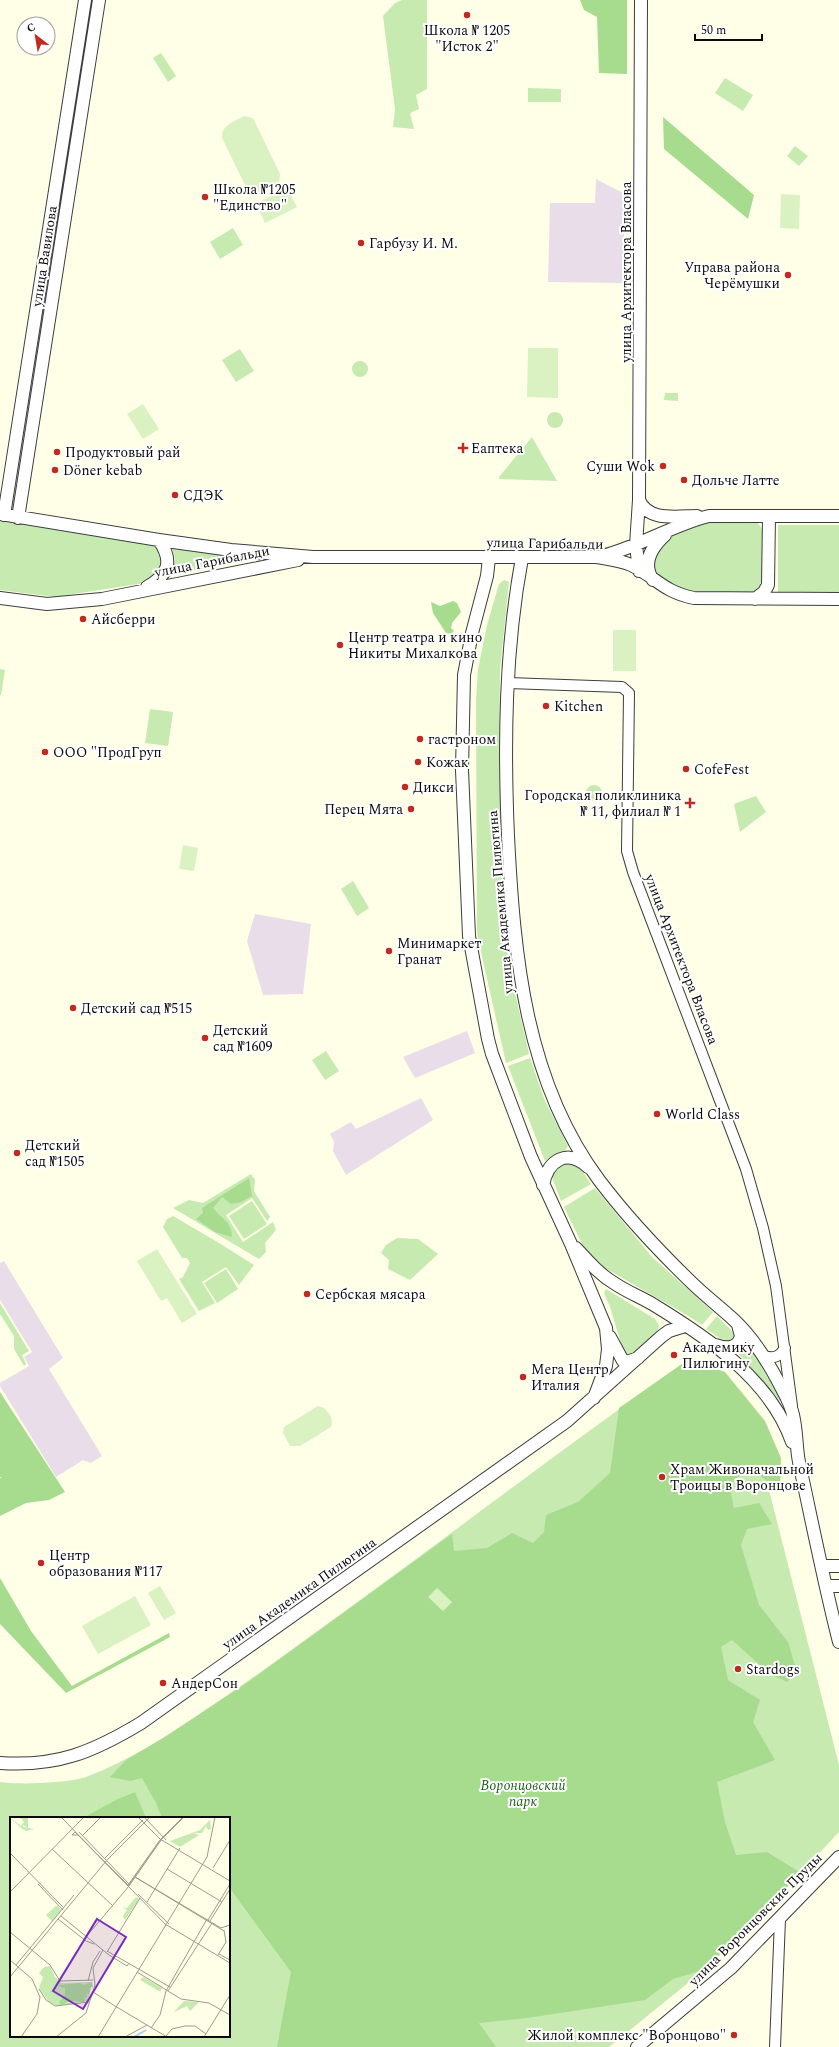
<svg xmlns="http://www.w3.org/2000/svg" width="839" height="2047" font-family="Spectral,serif">
<rect width="100%" height="100%" fill="#fffee7"/>
<!-- industrial -->
<path fill="#eaddea" d="M 596,179 L 625,194 L 623,283 L 548,282 L 550,203 L 595,203 Z
M 255,914 L 311,924 L 303,994 L 263,995 L 247,941 Z
M 467,1031 L 475,1053 L 415,1078 L 403,1057 Z
M 421,1098 L 433,1120 L 346,1175 L 333,1151 L 334,1142 L 330,1134 L 351,1122 L 356,1129 Z
M 4,1261 L 63,1358 L 49,1369 L 102,1456 L 91,1463 L 83,1460 L 56,1477 L 0,1386 L 0,1383 L 29,1366 L 24,1357 L 32,1352 L 0,1300 L 0,1263 Z"/>
<!-- green -->
<path fill="#c6eab0" fill-rule="evenodd" d="M 402,0 L 427,0 L 427,89 L 416,95 L 419,109 L 410,113 L 414,129 L 393,127 L 395,109 L 383,16 L 395,3 Z
M 161,53 L 176,76 L 168,82 L 153,58 Z
M 725,78 L 753,95 L 743,111 L 715,93 Z
M 528,88 L 561,89 L 561,102 L 528,102 Z
M 795,146 L 808,156 L 799,166 L 787,156 Z
M 233,228 L 243,245 L 220,259 L 210,242 Z
M 240,349 L 254,371 L 236,382 L 222,360 Z
M352 369a8 8 0 1 1 16 0a8 8 0 1 1-16 0Z
M 665,393 L 678,393 L 678,401 L 664,400 Z
M547 420a8 8 0 1 1 16 0a8 8 0 1 1-16 0Z
M 532,437 L 557,481 L 499,479 L 499,477 Z
M 0,521 L 154,542 L 163,556 L 160,573 L 144,583 L 55,597 L 0,590 Z
M 698,522 L 757,522 L 764,532 L 762,586 L 756,592 C 734,597 683,594 664,582 C 657,577 653,569 651,562 C 667,537 671,534 698,522 Z
M 778,525 L 839,525 L 839,592 L 778,592 Z
M 171,546 L 242,552 L 242,558 L 240,562 L 175,574 L 172,573 L 175,559 Z
M 504,580 L 509,582 L 500,670 L 499,775 L 509,967 L 529,1054 L 506,1063 L 477,934 L 476,701 L 478,669 L 487,625 L 499,584 Z
M 0,669 L 5,670 L 1,695 L 0,695 Z
M 150,709 L 173,712 L 168,746 L 145,743 Z
M586 793a8 8 0 1 1 16 0a8 8 0 1 1-16 0Z
M 756,796 L 766,812 L 740,832 L 734,804 Z
M 353,881 L 369,908 L 357,916 L 341,889 Z
M 326,1051 L 339,1071 L 325,1080 L 312,1060 Z
M 530,1058 L 545,1101 L 568,1146 L 565,1151 L 560,1152 L 545,1161 L 508,1066 Z
M 565,1161 L 579,1166 L 591,1184 L 561,1201 L 551,1175 L 552,1170 Z
M 251,1174 L 255,1180 L 254,1191 L 270,1217 L 267,1221 L 252,1198 L 226,1215 L 243,1242 L 273,1222 L 276,1230 L 265,1243 L 266,1252 L 259,1259 L 173,1208 L 189,1200 L 203,1203 Z
M 595,1188 L 652,1257 L 713,1312 L 702,1325 L 690,1317 L 598,1264 L 583,1246 L 564,1207 Z
M 252,1201 L 267,1224 L 244,1239 L 229,1216 Z
M 173,1216 L 219,1243 L 254,1265 L 239,1285 L 226,1267 L 202,1282 L 215,1303 L 199,1311 L 179,1279 L 183,1277 L 190,1263 L 187,1258 L 182,1258 L 163,1227 L 167,1219 Z
M 397,1238 L 418,1239 L 438,1254 L 410,1280 L 388,1269 L 389,1260 L 381,1253 L 386,1245 Z
M 226,1269 L 238,1289 L 217,1303 L 204,1283 Z
M 606,1289 L 655,1319 L 659,1325 C 658,1335 635,1355 625,1357 L 610,1307 L 604,1293 Z
M 0,1303 L 29,1351 L 22,1355 L 26,1364 L 24,1366 L 14,1349 L 14,1336 L 0,1314 Z
M 717,1316 L 736,1335 L 727,1343 L 706,1329 Z
M 748,1344 L 767,1371 L 781,1400 L 779,1400 L 739,1354 Z
M 689,1359 L 754,1431 L 839,1765 L 839,1832 L 764,1912 L 704,1970 L 609,2047 L 0,2047 L 0,1782 C 18,1785 69,1783 86,1777 C 128,1761 164,1738 201,1713 C 240,1687 278,1660 316,1632 C 441,1542 563,1448 689,1359 ZM 11,1818 L 229,1818 L 229,2036 L 11,2036 Z"/>
<!-- forest -->
<path fill="#a7dc8f" d="M 580,0 L 627,0 L 627,74 L 599,73 L 597,17 L 584,10 Z
M 663,117 L 754,195 L 748,219 L 664,149 Z
M 453,601 L 457,603 L 461,612 L 452,623 L 451,628 L 454,631 L 451,634 L 446,633 L 433,613 L 431,602 L 440,606 Z
M 249,1178 L 252,1196 L 241,1202 L 231,1204 L 222,1197 L 213,1208 C 222,1220 231,1220 232,1237 L 215,1232 L 196,1219 L 203,1213 L 202,1208 Z
M 689,1359 L 725,1372 L 765,1421 L 781,1458 L 780,1491 L 750,1468 L 729,1484 L 734,1508 L 759,1503 L 772,1524 L 747,1529 L 741,1545 L 759,1605 L 788,1642 L 797,1672 L 787,1682 L 770,1674 L 732,1640 L 721,1647 L 728,1680 L 760,1700 L 753,1722 L 775,1760 L 717,1782 L 725,1822 L 736,1855 L 767,1852 L 801,1873 L 704,1970 L 673,1979 L 645,2000 L 527,2018 L 479,2023 L 496,2047 L 277,2047 L 291,1972 L 229,1887 L 229,1818 L 162,1818 L 156,1803 L 142,1778 L 130,1781 L 110,1777 L 126,1760 L 165,1737 L 248,1682 L 452,1534 L 454,1551 L 487,1548 L 512,1533 L 533,1543 L 544,1532 L 546,1515 L 578,1502 L 610,1473 L 619,1408 Z
M 0,1392 L 65,1492 L 49,1500 L 26,1503 L 0,1516 L 0,1478 L 2,1477 L 0,1477 Z
M 0,1578 L 31,1631 L 72,1686 L 169,1633 L 170,1637 L 66,1693 L 0,1624 Z
M 135,1792 L 146,1818 L 83,1818 L 116,1800 Z"/>
<!-- pitch -->
<path fill="#daf1c2" d="M 244,116 L 253,118 L 280,174 L 279,184 L 258,195 L 248,191 L 222,138 C 221,125 234,122 244,116 Z
M 287,188 L 297,207 L 265,223 L 256,204 Z
M 781,194 L 800,195 L 799,229 L 780,228 Z
M 528,348 L 558,348 L 558,398 L 527,397 Z
M 143,404 L 159,429 L 143,439 L 127,414 Z
M 613,630 L 636,630 L 636,671 L 613,671 Z
M 183,845 L 198,848 L 194,871 L 179,869 Z
M 157,1249 L 197,1314 L 182,1323 L 167,1298 L 161,1301 L 137,1261 Z
M 318,1406 L 324,1408 C 329,1413 334,1419 331,1427 L 300,1446 L 290,1446 L 283,1433 L 284,1427 Z
M 160,1586 L 176,1613 L 164,1620 L 148,1593 Z
M 437,1588 L 452,1602 L 443,1611 L 428,1597 Z
M 135,1596 L 151,1625 L 98,1654 L 82,1626 Z"/>
<g fill="none" stroke-linecap="round" stroke-linejoin="round">
<defs>
<path id="minor" d="M 508,683 L 622,687 L 629,693 L 627,851 L 633,872 L 746,1169 L 763,1228 L 776,1286 L 792,1406
M 764,1356 C 774,1359 779,1357 785,1348
M 775,2047 L 780,1919"/>
<path id="tertiary" d="M 639,500 C 648,522 677,516 697,516
M 0,514 L 159,540 L 231,550 L 313,557 L 597,557 C 608,559 620,560 631,565 C 656,577 663,592 694,598 L 839,599
M 4,515 L 85,0
M 18,518 L 99,0
M 602,556 C 639,547 672,525 709,516 L 839,516
M 489,558 L 487,576 L 472,633 L 464,675 L 462,770 L 469,936 L 488,1039 L 492,1054 L 531,1157 L 571,1244 L 606,1328 L 608,1349 L 606,1366 L 594,1398
M 522,558 C 505,649 504,743 508,836 C 514,955 525,1081 599,1180 C 627,1217 657,1249 690,1281 C 704,1295 720,1307 734,1320 C 753,1338 767,1360 779,1383 C 784,1393 791,1404 793,1415 C 797,1431 796,1447 799,1462 C 812,1522 824,1583 839,1642
M 639,571 L 636,545 L 639,500 L 641,0
M 653,580 C 641,563 652,547 665,535
M 147,587 C 168,575 174,562 159,540
M 0,598 L 47,604 L 102,599 L 298,560
M 755,599 L 764,592 L 768,585 L 769,516
M 543,1185 C 548,1160 567,1148 588,1167
M 576,1248 C 588,1261 599,1274 614,1283 C 627,1292 641,1297 654,1305 C 708,1338 770,1379 792,1442
M 610,1337 L 623,1361 L 627,1362 L 638,1358
M 716,1345 C 726,1349 738,1349 741,1336 L 738,1325
M 822,1566 L 839,1566
M 826,1586 L 839,1586
M 0,1763 C 57,1767 93,1752 141,1723 L 567,1421 L 662,1336 L 669,1331 L 685,1326
M 637,2047 L 731,1968 L 839,1857"/>
</defs>
<!-- minor casing -->
<use href="#minor" stroke="#3d3d3d" stroke-width="12"/>
<!-- tertiary casing -->
<use href="#tertiary" stroke="#3d3d3d" stroke-width="14"/>
<!-- minor -->
<use href="#minor" stroke="#fff" stroke-width="10"/>
<!-- tertiary -->
<use href="#tertiary" stroke="#fff" stroke-width="12"/>
</g>
<!-- markers -->
<g fill="#bf2c1d" stroke="#fff" stroke-width="1.5">
<circle cx="467" cy="15" r="4"/>
<circle cx="205" cy="197" r="4"/>
<circle cx="361" cy="243" r="4"/>
<circle cx="788" cy="275" r="4"/>
<path d="M461 442h4v4h4v4h-4v4h-4v-4h-4v-4h4z"/>
<circle cx="57" cy="452" r="4"/>
<circle cx="663" cy="466" r="4"/>
<circle cx="55" cy="470" r="4"/>
<circle cx="684" cy="480" r="4"/>
<circle cx="175" cy="495" r="4"/>
<circle cx="83" cy="619" r="4"/>
<circle cx="340" cy="645" r="4"/>
<circle cx="546" cy="706" r="4"/>
<circle cx="420" cy="739" r="4"/>
<circle cx="45" cy="752" r="4"/>
<circle cx="418" cy="762" r="4"/>
<circle cx="686" cy="769" r="4"/>
<circle cx="405" cy="787" r="4"/>
<path d="M688 797h4v4h4v4h-4v4h-4v-4h-4v-4h4z"/>
<circle cx="411" cy="809" r="4"/>
<circle cx="389" cy="951" r="4"/>
<circle cx="73" cy="1008" r="4"/>
<circle cx="205" cy="1038" r="4"/>
<circle cx="657" cy="1114" r="4"/>
<circle cx="17" cy="1153" r="4"/>
<circle cx="307" cy="1294" r="4"/>
<circle cx="674" cy="1355" r="4"/>
<circle cx="523" cy="1377" r="4"/>
<circle cx="662" cy="1477" r="4"/>
<circle cx="41" cy="1563" r="4"/>
<circle cx="738" cy="1669" r="4"/>
<circle cx="163" cy="1683" r="4"/>
<circle cx="734" cy="2035" r="4"/>
</g>
<g text-anchor="middle" stroke-width="4" stroke-linejoin="round" paint-order="stroke">
<!-- poi labels -->
<g font-size="14" fill="#0a0a0a" stroke="#fff" text-anchor="start">
<text x="467" y="35" text-anchor="middle">Школа № 1205<tspan x="467" dy="16">"Исток 2"</tspan></text>
<text x="213" y="194">Школа №1205<tspan x="213" dy="16">"Единство"</tspan></text>
<text x="369" y="248">Гарбузу И. М.</text>
<text x="780" y="272" text-anchor="end">Управа района<tspan x="780" dy="16">Черёмушки</tspan></text>
<text x="471" y="453">Еаптека</text>
<text x="65" y="457">Продуктовый рай</text>
<text x="655" y="471" text-anchor="end">Суши Wok</text>
<text x="63" y="475">Döner kebab</text>
<text x="692" y="485">Дольче Латте</text>
<text x="183" y="500">СДЭК</text>
<text x="91" y="624">Айсберри</text>
<text x="348" y="642">Центр театра и кино<tspan x="348" dy="16">Никиты Михалкова</tspan></text>
<text x="554" y="711">Kitchen</text>
<text x="428" y="744">гастроном</text>
<text x="53" y="757">ООО "ПродГруп</text>
<text x="426" y="767">Кожак</text>
<text x="694" y="774">CofeFest</text>
<text x="413" y="792">Дикси</text>
<text x="681" y="800" text-anchor="end">Городская поликлиника<tspan x="681" dy="16">№ 11, филиал № 1</tspan></text>
<text x="403" y="814" text-anchor="end">Перец Мята</text>
<text x="397" y="948">Минимаркет<tspan x="397" dy="16">Гранат</tspan></text>
<text x="81" y="1013">Детский сад №515</text>
<text x="213" y="1035">Детский<tspan x="213" dy="16">сад №1609</tspan></text>
<text x="665" y="1119">World Class</text>
<text x="25" y="1150">Детский<tspan x="25" dy="16">сад №1505</tspan></text>
<text x="315" y="1299">Сербская мясара</text>
<text x="682" y="1352">Академику<tspan x="682" dy="16">Пилюгину</tspan></text>
<text x="531" y="1374">Мега Центр<tspan x="531" dy="16">Италия</tspan></text>
<text x="670" y="1474">Храм Живоначальной<tspan x="670" dy="16">Троицы в Воронцове</tspan></text>
<text x="49" y="1560">Центр<tspan x="49" dy="16">образования №117</tspan></text>
<text x="746" y="1674">Stardogs</text>
<text x="171" y="1688">АндерСон</text>
<text x="726" y="2040" text-anchor="end">Жилой комплекс "Воронцово"</text>
</g>
<!-- street labels -->
<g font-size="14" fill="#0a0a0a" stroke="#fff">
<text transform="translate(44 256) rotate(-81)" y="5">улица Вавилова</text>
<text transform="translate(626 272) rotate(-90)" y="5">улица Архитектора Власова</text>
<text transform="translate(545 543) rotate(1)" y="5">улица Гарибальди</text>
<text transform="translate(212 561) rotate(-11)" y="5">улица Гарибальди</text>
<text transform="translate(500 902) rotate(-95)" y="5">улица Академика Пилюгина</text>
<text transform="translate(682 959) rotate(69)" y="5">улица Архитектора Власова</text>
<text transform="translate(299 1593) rotate(-35)" y="5">улица Академика Пилюгина</text>
<text transform="translate(755 1919) rotate(-45)" y="5">улица Воронцовские Пруды</text>
</g>
<!-- park labels -->
<g font-size="14" font-style="italic" fill="#1e6319" stroke="#fff">
<text x="523" y="1790">Воронцовский<tspan x="523" dy="16">парк</tspan></text>
</g>
</g>
<!-- overview -->
<g transform="translate(10 1817)">
<rect width="220" height="220" fill="#fffee7"/>
<path d="M 0,0 L 11,9 L 14,5 L 10,0 L 18,0 L 18,11 L 13,8 L 13,10 L 24,12 L 16,14 L 10,10 L 14,14 ZM 200,3 L 201,12 L 198,13 L 196,9 L 192,16 L 183,16 L 189,18 L 170,30 L 160,24 L 190,13 ZM 126,80 L 129,82 L 115,103 L 113,99 L 117,93 L 113,90 L 117,91 ZM 47,88 L 51,93 L 42,104 L 36,98 ZM 40,149 L 45,160 L 52,166 L 82,165 L 78,184 L 47,189 L 39,185 L 29,171 L 33,160 L 29,156 L 34,150 ZM 133,160 L 152,171 L 150,175 L 154,177 L 130,163 ZM 174,184 L 189,185 L 180,194 L 177,189 L 164,195 Z" fill="#c6eab0"/>
<path d="M 82,165 L 83,170 L 81,170 L 79,178 L 77,175 L 77,181 L 74,180 L 75,185 L 61,184 L 51,188 L 49,185 L 55,178 L 55,172 L 54,168 L 53,171 L 48,168 L 70,166 L 73,168 Z" fill="#a7dc8f"/>
<path fill="none" stroke="#a9d0f9" stroke-width="2" d="M 124,220 L 136,213"/>
<path fill="none" stroke="#9d9c8f" stroke-width="1" d="M 51,0 L 155,107 L 220,146M 128,0 L 150,22 L 220,64M 134,0 L 156,23M 173,0 L 150,23 L 118,68 L 65,15 L 62,18 L 68,18 L 118,69 L 151,23 L 174,0M 69,15 L 120,68M 72,19 L 91,0M 42,32 L 103,89M 0,36 L 54,91M 94,42 L 133,3M 203,51 L 220,23M 157,52 L 212,85M 125,60 L 214,114M 125,60 L 211,111 L 220,108M 28,67 L 53,93M 119,69 L 151,23 L 174,0M 0,75 L 74,0M 128,77 L 159,107M 137,85 L 170,31M 51,99 L 99,138 L 117,149 L 119,146M 48,102 L 76,124 L 84,127M 198,103 L 220,67M 200,104 L 220,72M 0,115 L 40,148 L 50,164 L 83,163M 76,120 L 119,69M 97,134 L 160,170M 97,135 L 130,81M 209,137 L 220,143M 208,138 L 216,125 L 214,113M 0,143 L 22,162 L 30,180 L 27,197 L 11,220M 6,148 L 64,78M 127,155 L 171,182 L 199,186 L 220,198M 0,160 L 97,43 L 140,0M 78,164 L 83,145 L 90,134M 29,172 L 36,183 L 45,189 L 79,185M 158,174 L 202,106M 83,175 L 105,189M 105,189 L 157,220M 141,211 L 150,198 L 156,174 L 197,102M 156,219 L 162,212 L 175,209 L 185,209 L 196,217M 46,220 L 76,196 L 85,168 L 83,151 L 93,133M 88,220 L 197,40 L 205,0M 115,220 L 137,208M 194,220 L 220,178"/>
<path fill="#7b2cbf" fill-opacity="0.15" stroke="#7b2cbf" stroke-width="2" d="M 87,102 L 116,120 L 73,192 L 43,174 Z"/>
<rect width="220" height="220" fill="none" stroke="#0a0a0a" stroke-width="2"/>
</g>
<!-- north arrow -->
<g transform="translate(36 36) rotate(329)"><circle r="19" fill="#ffffff" stroke="#9d9d9d"/>
<path d="M0-3L7 15L0 10L-7 15Z" fill="#bf2c1d"/>
<text y="-6" font-size="11" font-weight="bold" text-anchor="middle" fill="#0a0a0a">С</text>
</g>
<!-- scale -->
<path d="M695 34v6h67v-6" fill="none" stroke="#0a0a0a" stroke-width="2"/>
<text x="701" y="34" font-size="12" fill="#0a0a0a" stroke="#ffffff" stroke-width="3" paint-order="stroke">50 m</text>
</svg>
